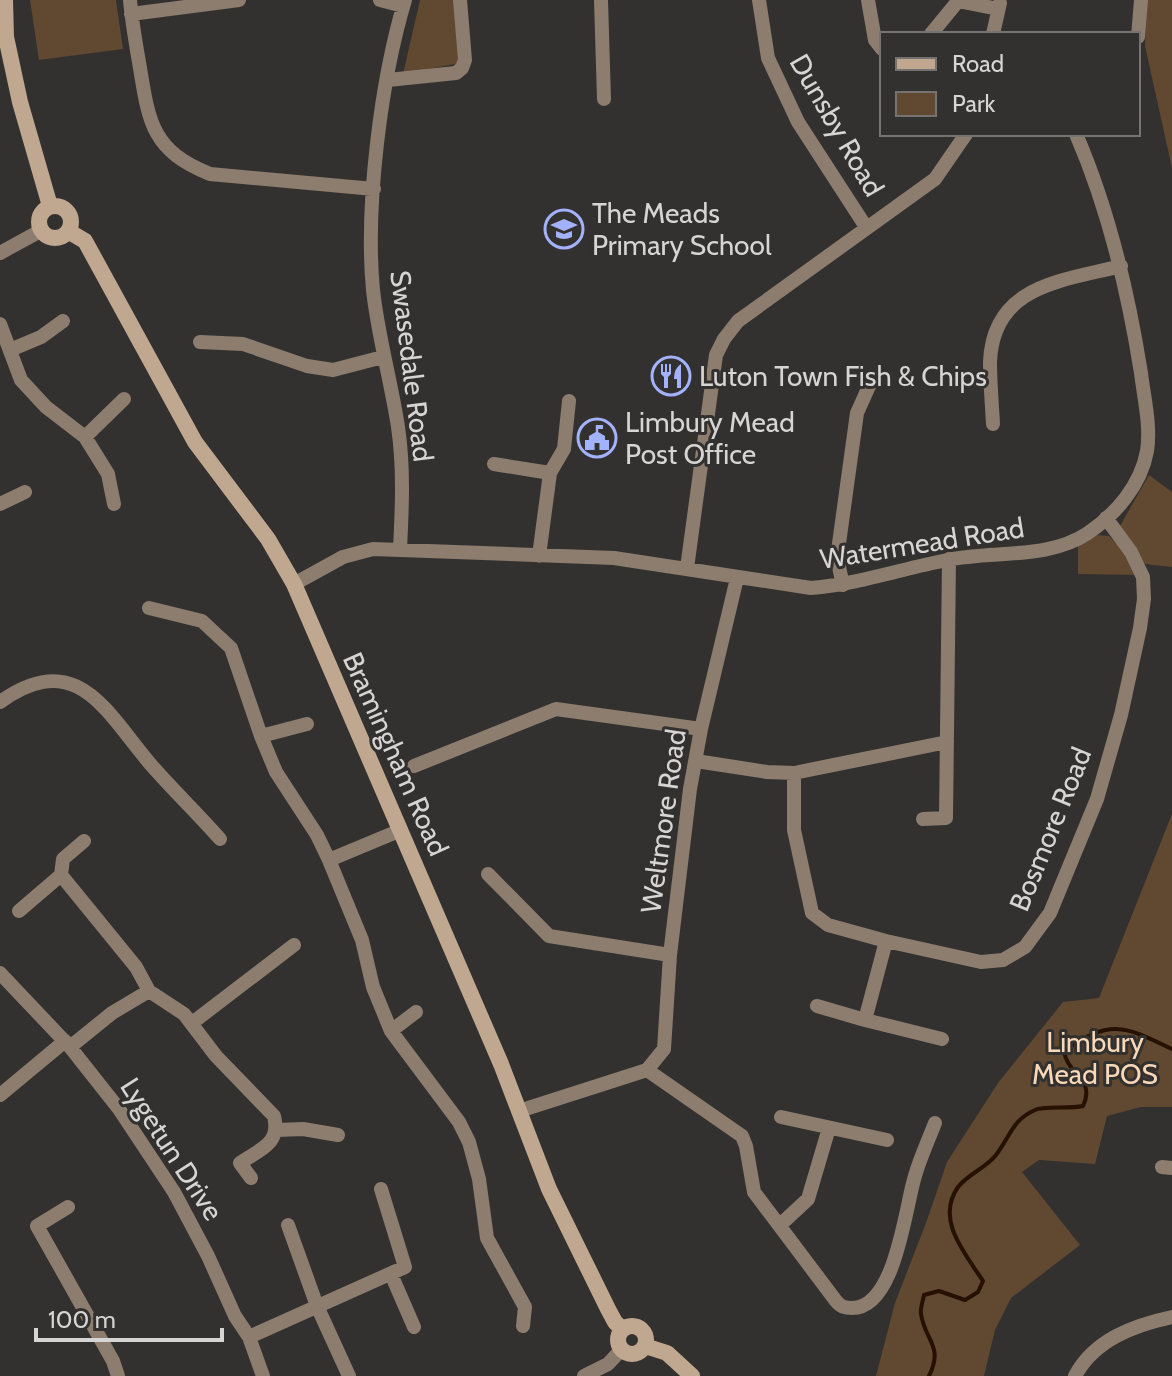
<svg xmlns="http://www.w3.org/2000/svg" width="1172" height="1376" font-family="Cabin,sans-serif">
<rect width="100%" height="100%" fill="#33312f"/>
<!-- green -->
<path fill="#604831" d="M 30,0 L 116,0 L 123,49 L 39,60 Z
M 420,0 L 455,0 L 460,63 L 403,74 Z
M 1147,0 L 1172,0 L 1172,168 L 1145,46 Z
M 1149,475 L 1172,492 L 1172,567 L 1145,564 L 1120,526 Z
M 1096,535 L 1109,536 L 1127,555 L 1136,575 L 1078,574 L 1078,546 Z
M 1172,814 L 1172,1107 L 1141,1107 L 1107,1116 L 1095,1164 L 1039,1160 L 1022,1172 L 1080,1245 L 1011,1298 L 995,1330 L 984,1376 L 876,1376 L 895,1303 L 926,1223 L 947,1162 L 998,1083 L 1063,1002 L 1099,998 Z"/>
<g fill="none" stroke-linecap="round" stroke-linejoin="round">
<!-- stream -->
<path stroke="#261100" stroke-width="4" d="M 929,1376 C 944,1346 925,1341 921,1314 C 920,1309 923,1300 924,1295 L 939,1291 L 965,1300 L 978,1292 L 983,1281 C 965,1253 935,1220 958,1187 C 968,1174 986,1168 996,1155 C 1010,1137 1012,1120 1035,1110 C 1043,1106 1070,1109 1083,1106 C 1096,1078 1067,1075 1064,1051 C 1111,1018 1124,1026 1172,1049"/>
<!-- street -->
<path stroke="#8c7d6f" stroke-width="14" d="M 130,0 C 132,23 136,45 140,68 C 149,124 153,151 210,174 L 374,189
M 380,0 L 403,6
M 601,0 L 604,99
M 759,0 L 768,58 L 798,122 L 866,227
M 868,0 L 875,40 L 882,49
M 958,1 L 998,9
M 131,14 L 239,0
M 931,34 L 958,1
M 993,34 L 1000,3
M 1138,37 L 1141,0
M 388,80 L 456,73 L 462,68 L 465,60 L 460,0
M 0,253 L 42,230
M 0,324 L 21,380 L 46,407 L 85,437 L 108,474 L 114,504
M 200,342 L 243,344 L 307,366 L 333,370 L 383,357
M 10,350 L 41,337 L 63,321
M 993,424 C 992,404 990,383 990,362 C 993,285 1062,281 1121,266
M 85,437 L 124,399
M 494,464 L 550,473
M 0,504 L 25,492
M 400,549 C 402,509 404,467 398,427 C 391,381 378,336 373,290 C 365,206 381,80 405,0
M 539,556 L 550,473 L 564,449 L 569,401
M 687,568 L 716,355 L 724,339 L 738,321 L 935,179 L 966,134
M 294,584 L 343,557 L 373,549 L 614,558 L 811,588 C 858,584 901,569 947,560 C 993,550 1048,560 1088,533 C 1116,514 1141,485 1147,451 C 1151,426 1144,398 1141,373 C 1128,291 1109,210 1076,134
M 843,585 L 837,558 L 857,413 L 870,384
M 149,608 L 202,621 L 231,648 L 261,736 L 276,772 L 317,835 L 329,860
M 0,702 C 78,646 107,714 152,766 C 174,791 198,814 220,839
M 261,736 L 307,724
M 696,761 L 767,772 L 794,773 L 947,742
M 414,766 L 556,709 L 701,729
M 794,773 L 794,830 L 812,913 L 828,925 L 886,941 L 981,962 L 1003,960 L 1025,947 L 1050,913 L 1097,799 L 1121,715 L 1140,628 L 1144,599 L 1143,577 L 1131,552 L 1106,518
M 923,819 L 946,818 L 949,559
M 401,830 L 329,860 L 362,940 L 373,987 L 391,1031 L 459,1122 L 469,1142 L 479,1179 L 487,1238 L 525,1307 L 523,1326
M 488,874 L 549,936 L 670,955
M 61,875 L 63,859 L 84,841
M 19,911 L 61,875 L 136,967 L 149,991
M 0,973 L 70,1047 L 119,1109 L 174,1192 L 208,1256 L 235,1316 L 249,1337 L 263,1376
M 817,1006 L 865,1020 L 886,941
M 865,1020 L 942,1039
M 192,1023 L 294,945
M 391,1031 L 416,1012
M 70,1047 L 112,1013 L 149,991 L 184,1014 L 216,1056 L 274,1116 C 281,1144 260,1149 240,1163 L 251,1178
M 647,1070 L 742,1136 L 746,1146 L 754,1192 L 836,1301 C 841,1307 845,1308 852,1308 C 896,1308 905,1207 915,1176 C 920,1158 928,1141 935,1123
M 0,1095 L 65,1041
M 519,1111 L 647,1070 L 664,1049 L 670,955 L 690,789 L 701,729 L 737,578
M 781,1117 L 887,1140
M 277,1130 L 303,1129 L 338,1135
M 1162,1167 L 1172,1168
M 68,1207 L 37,1226 L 113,1361 L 118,1376
M 288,1225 L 317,1306 L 349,1376
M 780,1225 L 808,1199 L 829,1128
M 391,1274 L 414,1327
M 249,1337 L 405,1267 L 381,1189
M 584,1376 L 608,1364 L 621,1350
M 1075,1376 C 1094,1340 1134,1325 1172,1317"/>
<!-- secondary -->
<path stroke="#c0a790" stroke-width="16" d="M 5,0 L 6,37 L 20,102 L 50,206
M39 222a16 16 0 1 1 32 0a16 16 0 1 1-32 0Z
M 68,231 L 85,241 L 195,442 L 268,539 L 294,584 L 501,1064 L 549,1189 L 608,1309 L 615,1322 L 622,1329
M618 1340a14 14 0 1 1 28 0a14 14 0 1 1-28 0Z
M 645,1346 L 667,1353 L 692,1376"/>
</g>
<!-- icons -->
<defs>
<symbol id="school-ring" viewBox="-11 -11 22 22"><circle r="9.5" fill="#33312f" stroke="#a3b2fd" stroke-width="1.5"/><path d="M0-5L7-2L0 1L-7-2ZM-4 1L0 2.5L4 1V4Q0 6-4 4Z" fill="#a3b2fd"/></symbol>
<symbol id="restaurant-ring" viewBox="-11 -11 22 22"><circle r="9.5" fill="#33312f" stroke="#a3b2fd" stroke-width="1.5"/><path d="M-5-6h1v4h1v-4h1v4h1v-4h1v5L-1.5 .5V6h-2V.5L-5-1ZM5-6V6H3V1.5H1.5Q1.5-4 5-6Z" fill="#a3b2fd"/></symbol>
<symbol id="civic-ring" viewBox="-11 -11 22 22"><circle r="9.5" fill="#33312f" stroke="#a3b2fd" stroke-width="1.5"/><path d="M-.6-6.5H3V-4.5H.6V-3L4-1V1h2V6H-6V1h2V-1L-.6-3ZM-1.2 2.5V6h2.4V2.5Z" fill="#a3b2fd"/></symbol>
</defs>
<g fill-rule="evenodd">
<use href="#school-ring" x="542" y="207" width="44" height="44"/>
<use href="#restaurant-ring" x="649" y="354" width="44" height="44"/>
<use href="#civic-ring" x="575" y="416" width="44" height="44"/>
</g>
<g text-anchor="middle" stroke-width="6" stroke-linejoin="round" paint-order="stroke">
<!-- street labels -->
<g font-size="28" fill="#d7d5d4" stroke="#33312f">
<text transform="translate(837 125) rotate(60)" y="10">Dunsby Road</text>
<text transform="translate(412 366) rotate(83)" y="10">Swasedale Road</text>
<text transform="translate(922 543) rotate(-9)" y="10">Watermead Road</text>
<text transform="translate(396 754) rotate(66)" y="10">Bramingham Road</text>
<text transform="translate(663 821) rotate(-82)" y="10">Weltmore Road</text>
<text transform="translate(1050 829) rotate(-68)" y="10">Bosmore Road</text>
<text transform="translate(172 1149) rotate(57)" y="10">Lygetun Drive</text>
</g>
<!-- poi labels -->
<g font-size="28" fill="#d7d5d4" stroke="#33312f" text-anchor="start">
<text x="592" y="223">The Meads<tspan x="592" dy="32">Primary School</tspan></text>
<text x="699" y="386">Luton Town Fish &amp; Chips</text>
<text x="625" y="432">Limbury Mead<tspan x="625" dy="32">Post Office</tspan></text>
</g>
<!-- park labels -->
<g font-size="28" fill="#f9d8b8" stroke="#33312f">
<text x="1095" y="1052">Limbury<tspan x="1095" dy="32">Mead POS</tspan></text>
</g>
</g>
<!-- legend -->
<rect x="880" y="32" width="260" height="104" fill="#33312f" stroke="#757371" stroke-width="2"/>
<rect x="896" y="58" width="40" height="12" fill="#c0a790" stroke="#757371" stroke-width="2"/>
<text x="952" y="72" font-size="24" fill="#d7d5d4">Road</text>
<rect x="896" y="92" width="40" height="24" fill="#604831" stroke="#757371" stroke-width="2"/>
<text x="952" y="112" font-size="24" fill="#d7d5d4">Park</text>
<!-- scale -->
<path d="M36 1328v12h186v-12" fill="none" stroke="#d7d5d4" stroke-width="4"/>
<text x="48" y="1328" font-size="24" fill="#d7d5d4" stroke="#33312f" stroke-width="6" paint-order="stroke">100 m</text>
</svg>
